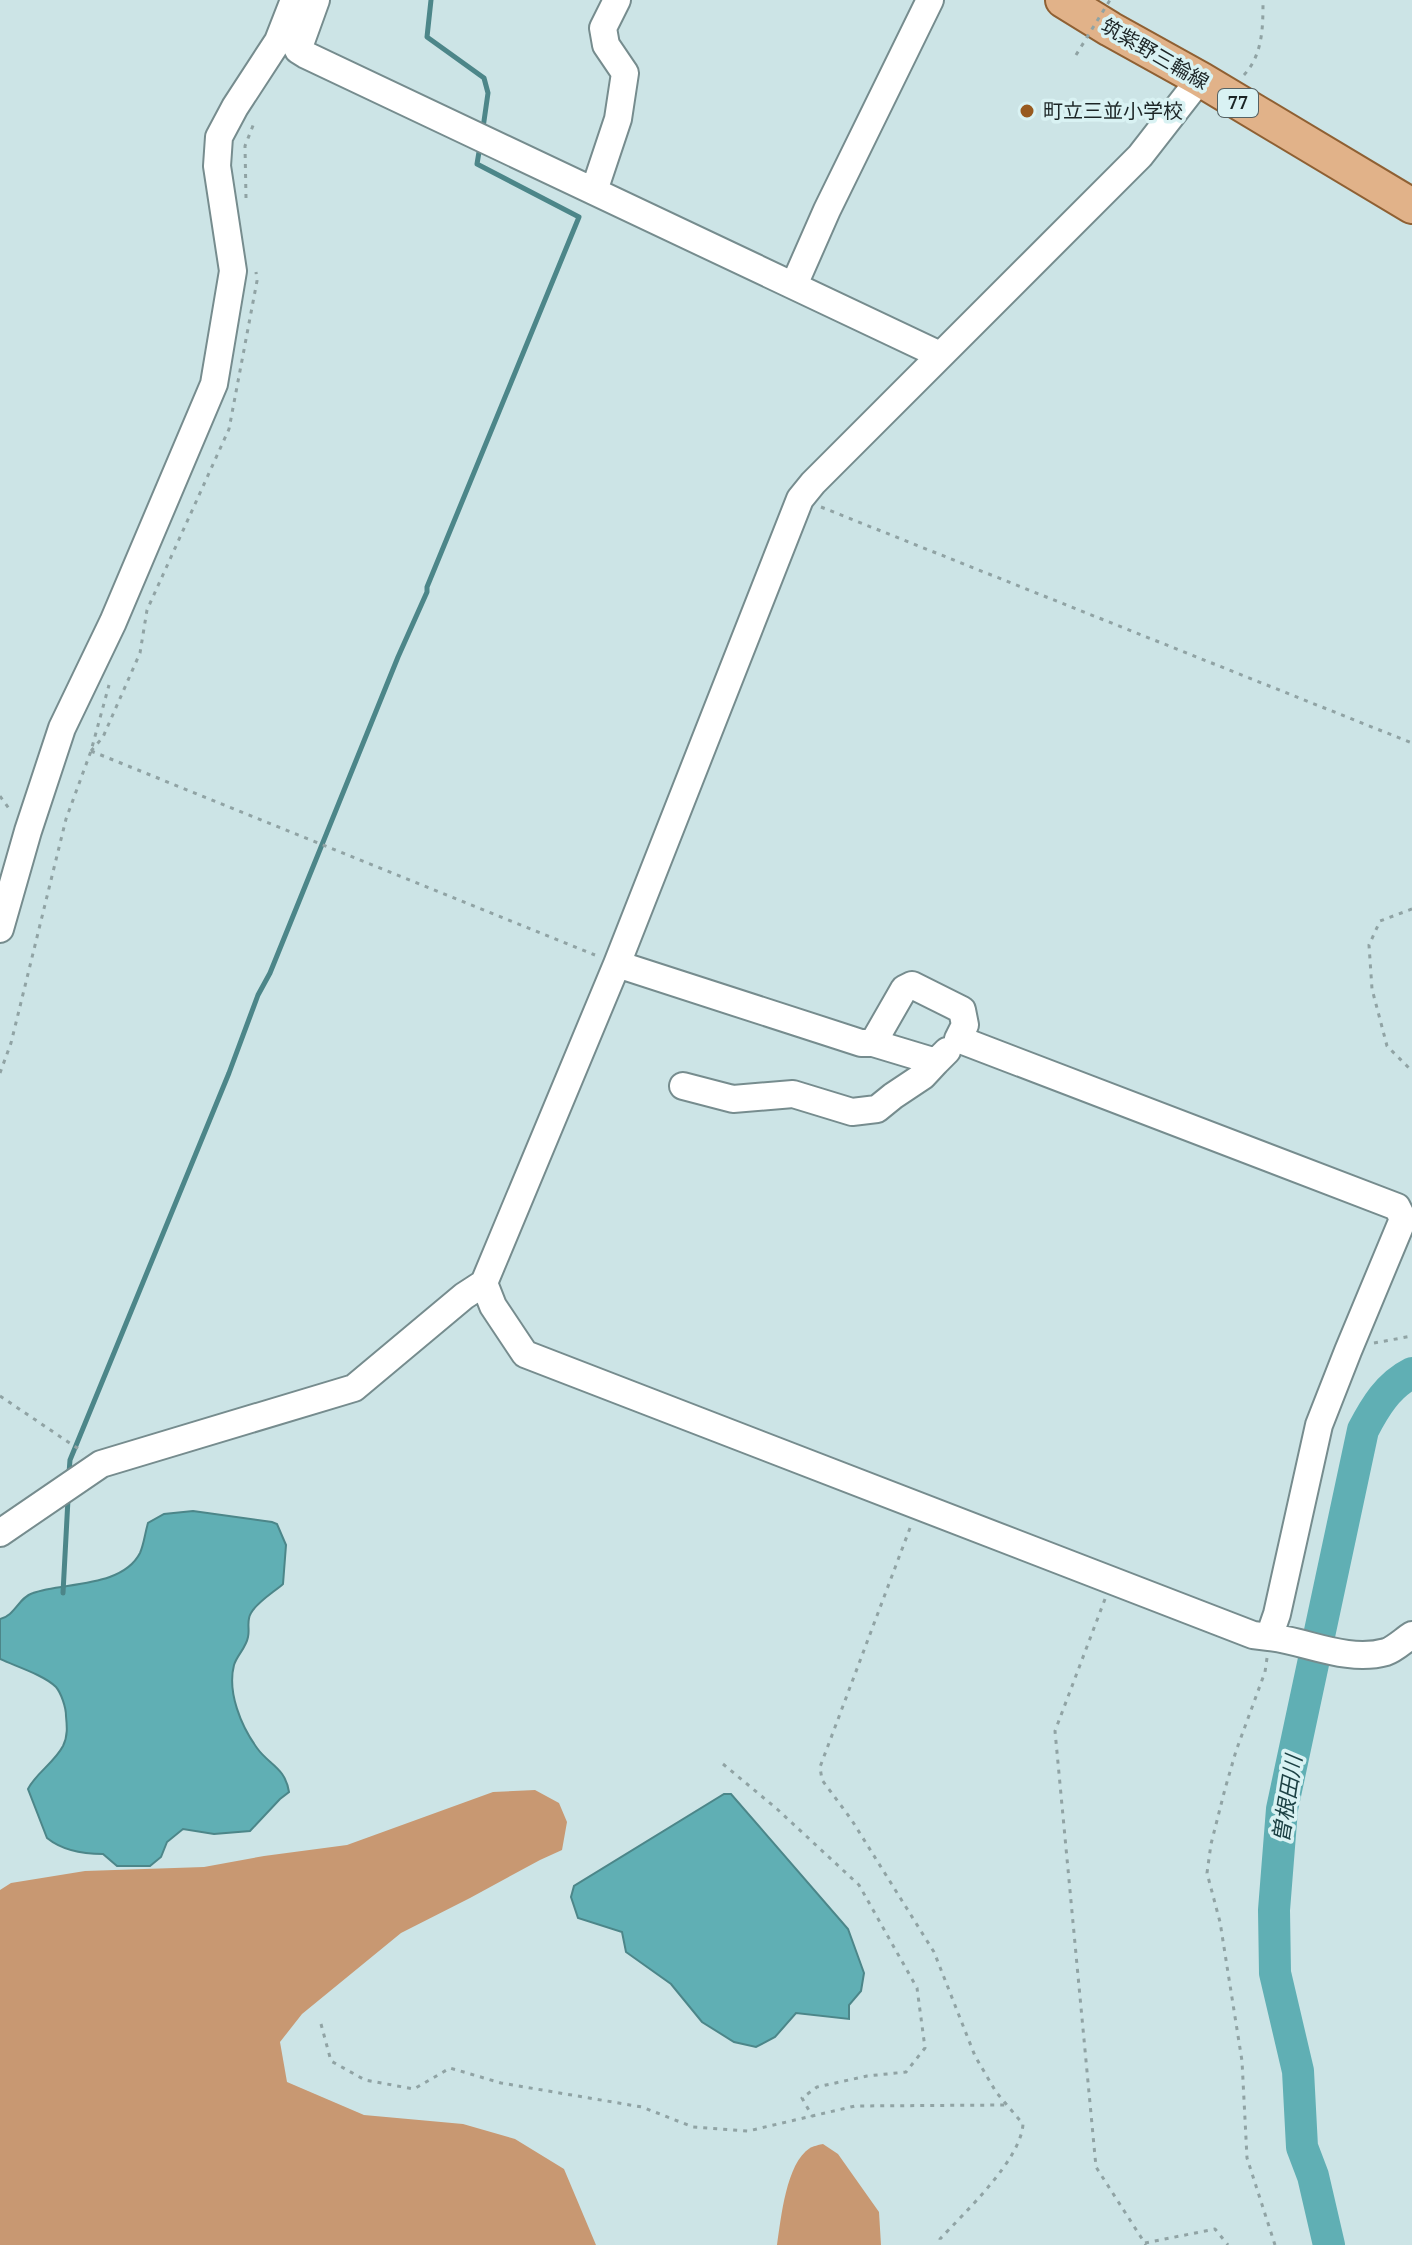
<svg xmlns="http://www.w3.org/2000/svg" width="1412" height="2245" font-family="'Noto Serif','Noto Sans JP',serif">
<rect width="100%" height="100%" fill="#cce4e6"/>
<!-- forest -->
<path fill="#c89872" d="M 535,1790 L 559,1803 L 567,1822 L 562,1850 L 540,1860 L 470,1898 L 401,1933 L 302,2014 L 280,2042 L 287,2082 L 364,2115 L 463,2124 L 515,2139 L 564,2169 L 596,2245 L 0,2245 L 0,1890 L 11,1883 L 85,1871 L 204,1867 L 264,1856 L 347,1845 L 493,1792 Z
M 823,2144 L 838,2154 L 879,2212 L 881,2245 L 777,2245 C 781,2219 786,2163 810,2148 C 811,2147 821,2144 823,2144 Z"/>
<!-- water -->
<path fill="#60afb4" stroke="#4c8689" stroke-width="2" d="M 193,1511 L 272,1522 L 277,1524 L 286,1545 L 283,1584 C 274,1592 257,1602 251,1613 C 246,1621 250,1629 248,1637 C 246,1648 237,1655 234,1665 C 227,1692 241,1726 257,1748 C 269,1765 285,1767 289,1792 L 280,1799 L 250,1831 L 214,1834 L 183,1829 L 167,1842 L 161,1857 L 150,1866 L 117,1866 L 103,1854 C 84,1854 63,1851 47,1838 L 28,1789 C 36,1773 54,1763 63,1746 C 68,1736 67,1726 66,1716 C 66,1707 61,1693 56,1687 C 44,1675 15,1666 0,1659 L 0,1619 C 15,1616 19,1597 33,1593 C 63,1582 122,1588 140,1553 C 144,1544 145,1533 148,1523 L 164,1514 Z
M 724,1794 L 731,1794 L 848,1929 L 864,1973 L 861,1991 L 849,2005 L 849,2019 L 796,2013 L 775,2037 L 756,2047 L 734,2042 L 702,2022 L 671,1984 L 626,1952 L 622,1932 L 578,1918 L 571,1897 L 574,1886 Z"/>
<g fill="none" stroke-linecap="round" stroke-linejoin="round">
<!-- stream -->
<path stroke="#4c8689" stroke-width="5" d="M 431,0 L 427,37 L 484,78 L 488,93 L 483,128
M 69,1473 L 70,1460 L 229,1073 L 258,995 L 270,973 L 398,657 L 427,592 L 427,587 L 579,217 L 477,164 L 480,146
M 63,1593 L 68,1499"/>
<!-- river -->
<path stroke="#60afb4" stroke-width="32" d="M 1329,2245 L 1313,2176 L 1302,2147 L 1298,2071 L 1275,1973 L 1274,1910 L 1282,1809 L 1363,1430 C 1375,1407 1388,1385 1412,1373"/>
<defs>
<path id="minor" d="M 316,0 L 298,50 L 306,55 L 940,355
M 594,191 L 618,119 L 625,73 L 606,45 L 603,28 L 617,0
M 794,285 L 827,210 L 930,0
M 0,929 L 28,831 L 62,728 L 113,622 L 214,384 L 233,271 L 217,166 L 219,137 L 235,107 L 278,41 L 294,0
M 873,1043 L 936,1062 L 947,1051
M 683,1086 L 733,1099 L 793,1094 L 852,1112 L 877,1109 L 893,1096 L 923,1076 L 936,1062
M 484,1283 L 493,1306 L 525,1354 L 1253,1635 L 1269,1637 L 1277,1614 L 1319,1425 L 1348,1351 L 1403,1219 L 1397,1207 L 958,1039 L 965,1025 L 962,1010 L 912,985 L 904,989 L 873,1043 L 861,1043 L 617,964
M 0,1533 L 101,1464 L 354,1388 L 464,1296 L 484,1283 L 617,964 L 800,499 L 813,483 L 1140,156 L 1200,79
M 1269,1637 C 1306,1641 1347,1663 1386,1652 C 1395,1649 1404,1640 1412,1635"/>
<path id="major" d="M 1063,0 L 1110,29 L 1200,79 L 1412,206"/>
</defs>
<!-- minor casing -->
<use href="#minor" stroke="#768c8e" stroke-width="30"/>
<!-- major casing -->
<use href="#major" stroke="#8f6033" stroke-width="38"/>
<!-- path -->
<path stroke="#90a3a4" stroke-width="3" stroke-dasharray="4 6" stroke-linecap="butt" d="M 1244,75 C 1263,54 1263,27 1263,0
M 246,198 L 245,146 L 254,123
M 821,507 L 1412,743
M 91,751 L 103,737 L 140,653 L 147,610 L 229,429 L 257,281 L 256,272
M 91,751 L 595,955
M 0,796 L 10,810
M 1412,909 L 1380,921 L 1369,945 L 1372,989 L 1387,1046 L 1412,1071
M 0,1073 L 11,1043 L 66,819 L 91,751 L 109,685
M 1374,1343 L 1412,1336
M 0,1396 L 83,1452
M 910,1528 L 820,1767 L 822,1780 L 851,1819 L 934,1952 L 975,2056 L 996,2092 L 1023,2124 C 1021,2160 964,2213 940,2239 L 940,2245
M 1105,1599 L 1055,1731 L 1096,2167 L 1146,2245
M 1267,1658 L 1265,1672 L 1236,1751 L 1225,1789 L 1211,1844 L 1207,1873 L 1220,1922 L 1242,2061 L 1247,2158 L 1275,2245
M 723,1764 L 777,1809 L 859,1885 L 917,1988 L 925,2048 L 906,2072 L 867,2076 L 817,2087 L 802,2098 L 812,2116
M 321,2024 L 331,2061 L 365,2080 L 414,2089 L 450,2068 L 501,2083 L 642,2107 L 693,2127 L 748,2131 L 855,2106 L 1007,2105
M 1145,2243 L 1215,2229 L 1228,2245"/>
<!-- minor -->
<use href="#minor" stroke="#fff" stroke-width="26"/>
<!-- major -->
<use href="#major" stroke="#e1b289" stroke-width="34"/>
<!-- path-bridge -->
<path stroke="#90a3a4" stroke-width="3" stroke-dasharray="4 6" stroke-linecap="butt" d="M 1076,55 L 1110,0"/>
</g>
<!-- markers -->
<circle fill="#985a1f" stroke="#d9f2f3" stroke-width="3" cx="1027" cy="111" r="8"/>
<g text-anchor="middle" stroke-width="7" stroke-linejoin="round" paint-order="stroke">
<!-- shield labels -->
<rect fill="#d9f2f3" stroke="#556264" stroke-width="2" x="1218" y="89" width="40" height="28" rx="6"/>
<g font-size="18" font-weight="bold" fill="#1c2526">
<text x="1238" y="109">77</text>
</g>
<!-- street labels -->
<g font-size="20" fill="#1c2526" stroke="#d9f2f3">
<text transform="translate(1155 54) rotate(30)" y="7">筑紫野三輪線</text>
</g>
<!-- poi labels -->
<g font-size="20" fill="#1c2526" stroke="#d9f2f3" text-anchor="start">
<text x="1043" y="118">町立三並小学校</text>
</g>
<!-- water labels -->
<g font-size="22" font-style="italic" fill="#1d4245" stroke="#d9f2f3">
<text transform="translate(1287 1799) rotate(-81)" y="8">曽根田川</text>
</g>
</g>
</svg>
